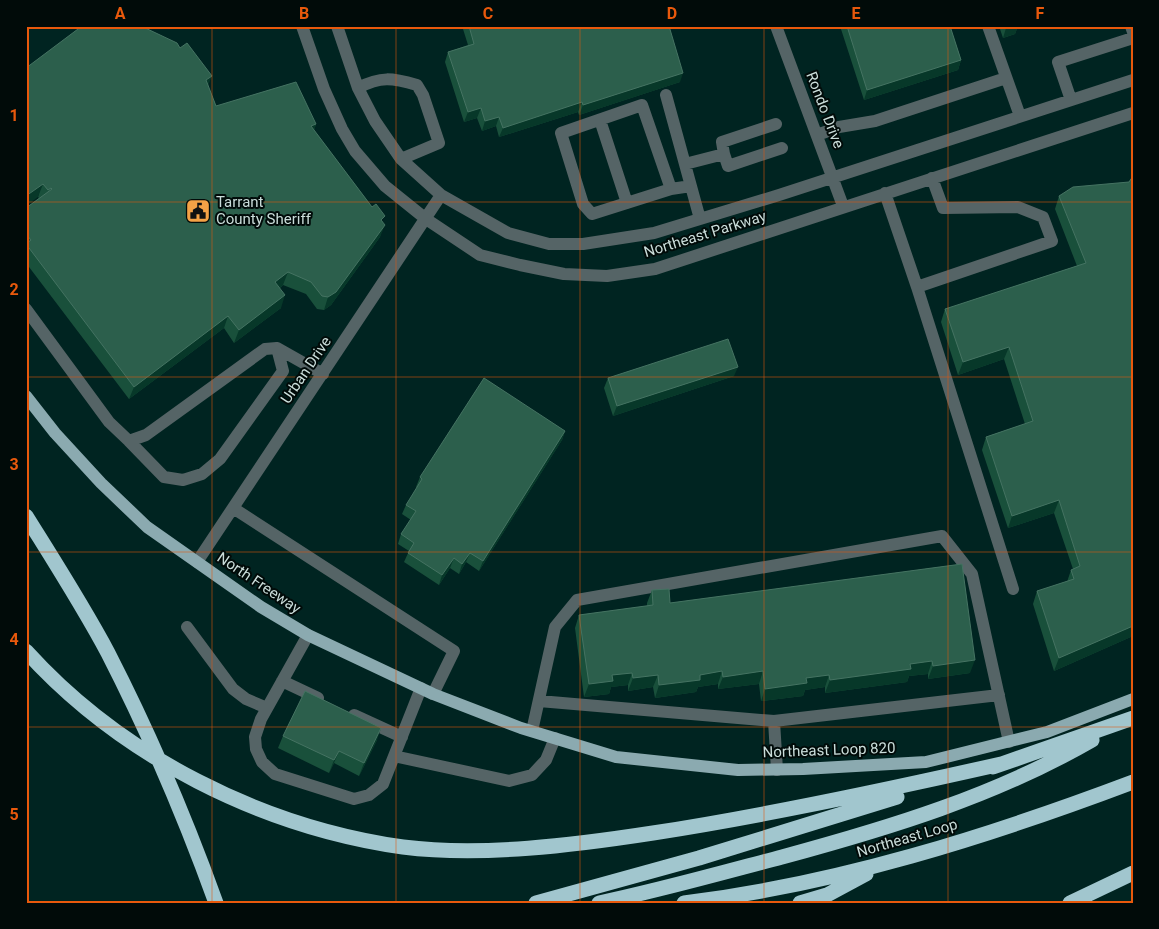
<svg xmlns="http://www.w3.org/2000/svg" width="1159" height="929" font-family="Roboto,sans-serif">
<rect width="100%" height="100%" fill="#002421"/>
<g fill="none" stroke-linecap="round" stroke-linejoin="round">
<!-- minor -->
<path stroke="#556466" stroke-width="12" d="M 302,26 L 324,89 L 342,129 L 355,151 L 385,186 L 426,219 L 480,255 L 520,265 L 564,274 L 607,276 L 655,269 L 1133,113
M 337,26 L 358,88 L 375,121 L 401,159 L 441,195 L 508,233 L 549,244 L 583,244 L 654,233 L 779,195 L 1133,80
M 776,26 L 843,206
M 988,26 L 1020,116
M 1131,26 L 1133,32
M 358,88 C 381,76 392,78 417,85 L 423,95 L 439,143 L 401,159
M 666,95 L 700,219
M 1071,100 L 1058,62 L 1133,38
M 600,120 L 627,203
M 817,135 L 839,127 L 875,121 L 1006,78
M 724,154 L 728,166 L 782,148
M 685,164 L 724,154 L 722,142 L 776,124
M 671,189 L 642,105 L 561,133 L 583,204 L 592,214 L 671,189 L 691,186
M 885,193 L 917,287 L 1052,241 L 1043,217 L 1018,207 L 943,208 L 932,178
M 917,287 L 1013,589
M 26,309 L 109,422 L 129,441 L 146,435 L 265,349 L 277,348 L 323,374
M 129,441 L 164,477 L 183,480 L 202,474 L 220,459 L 283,371 L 277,348
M 233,508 L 454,651 L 433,694
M 197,562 L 441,195
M 187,627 L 233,689 L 246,699 L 267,708
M 308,635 L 261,719 L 255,737 L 256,749 L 262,762 L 275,774 L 354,799 L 369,795 L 383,784 L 421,688
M 282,681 L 318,698
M 539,701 L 774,721 L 777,770
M 354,715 L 402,737
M 774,721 L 999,695
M 532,731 L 555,627 L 577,600 L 942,536 L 972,574 L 1009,742
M 394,756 L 509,781 L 532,775 L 546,760 L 555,738"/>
<!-- major -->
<path stroke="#8baab0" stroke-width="12" d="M 26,396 L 55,433 L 101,483 L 147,527 L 261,607 L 308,635 L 433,694 L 521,728 L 616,757 L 738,770 L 803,769 L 926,762 L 1047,732 L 1133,699"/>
<!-- highway -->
<path stroke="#a1c6ce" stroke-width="15" d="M 26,516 C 54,561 83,606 108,653 C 149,733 185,817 216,903
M 26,651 C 122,757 262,827 403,847 C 482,857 575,845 653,833 C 770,815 886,790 1001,764
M 993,767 L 1133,718
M 536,903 L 699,858 L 897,797
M 599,903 C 661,890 721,873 782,857 C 889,828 995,796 1092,740
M 684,903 C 838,884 987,837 1133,782
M 800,903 L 827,895 L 866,874
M 1070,903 L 1133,873"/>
</g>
<!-- wall -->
<path fill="#19503b" d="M 82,26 L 208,86 L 216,106 L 316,124 L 314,130 L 383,222 L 380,237 L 331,305 L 324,310 L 317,309 L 306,294 L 283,285 L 280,288 L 281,308 L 234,343 L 224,328 L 129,399 L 26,263 L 26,208 L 39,198 L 38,197 Z
M 464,26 L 669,26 L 680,82 L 579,115 L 578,112 L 499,137 L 496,126 L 482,131 L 477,118 L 464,122 L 445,62 L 448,52 L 468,45 L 463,29 Z
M 840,26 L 950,26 L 961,60 L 958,70 L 864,100 Z
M 999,26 L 1018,26 L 1015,34 L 1003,38 Z
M 1133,176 L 1133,636 L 1054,671 L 1033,604 L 1037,591 L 1067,582 L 1071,570 L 1073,569 L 1054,513 L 1008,528 L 982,450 L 986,437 L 1025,424 L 1004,359 L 958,375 L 941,322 L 945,309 L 1077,266 L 1055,209 L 1059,196 L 1129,182 Z
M 734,376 L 613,416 L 604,388 L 608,378 Z
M 565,431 L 562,440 L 479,571 L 466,562 L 459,574 L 450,568 L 439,585 L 404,562 L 409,551 L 398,544 L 401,534 L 411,520 L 402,514 L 406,505 L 417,488 L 416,487 L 420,477 Z
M 962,564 L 970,673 L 928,679 L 928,674 L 909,676 L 907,682 L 825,693 L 825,687 L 805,690 L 803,696 L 761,701 L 759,684 L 718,689 L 718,684 L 698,687 L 696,692 L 655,698 L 653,687 L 628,691 L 628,685 L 611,687 L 609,694 L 584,697 L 575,628 L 579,615 L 647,606 L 647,603 L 652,590 L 670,603 Z
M 283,736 L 377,740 L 359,776 L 334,763 L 329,773 L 278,748 Z"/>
<!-- shaded-wall -->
<path fill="#073829" d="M 1014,26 L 1018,26 L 1015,34 L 1003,38 L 1006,28 Z
M 961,60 L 958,70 L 864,100 L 867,90 Z
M 683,73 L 680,82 L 579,115 L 583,105 Z
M 212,76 L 207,88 L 206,80 Z
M 582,102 L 578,112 L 499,137 L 503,128 Z
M 481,108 L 477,118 L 464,122 L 468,112 Z
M 499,117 L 496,126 L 482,131 L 485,121 Z
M 316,124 L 312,137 L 311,126 Z
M 43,184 L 38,197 L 26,206 L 26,196 Z
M 385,225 L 380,237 L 331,305 L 324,310 L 328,297 Z
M 288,272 L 283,285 L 271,295 L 275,282 Z
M 285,295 L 281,308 L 234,343 L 239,330 Z
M 228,316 L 224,328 L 129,399 L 134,387 Z
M 1009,347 L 1004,359 L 958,375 L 963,362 Z
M 738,367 L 734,376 L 613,416 L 617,406 Z
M 565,431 L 562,440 L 479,571 L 483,561 Z
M 1059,500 L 1054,513 L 1008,528 L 1012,516 Z
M 470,553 L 466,562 L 459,574 L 462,564 Z
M 454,558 L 450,568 L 439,585 L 442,575 Z
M 1133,626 L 1133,636 L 1054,671 L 1059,658 Z
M 975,660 L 970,673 L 928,679 L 933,666 Z
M 932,661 L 928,674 L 909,676 L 907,682 L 825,693 L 830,680 L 910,664 Z
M 722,671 L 718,684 L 698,687 L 696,692 L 655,698 L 659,685 L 700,675 Z
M 763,671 L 759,684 L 718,689 L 723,677 Z
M 632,673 L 628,685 L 611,687 L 609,694 L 584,697 L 589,684 L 612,675 Z
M 658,675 L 653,687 L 628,691 L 633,678 Z
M 829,675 L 825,687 L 805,690 L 803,696 L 761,701 L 765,689 L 806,678 Z
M 381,728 L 377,740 L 359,776 L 364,763 Z
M 339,751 L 334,763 L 329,773 L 334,760 Z"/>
<!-- building -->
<path fill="#2c5f4c" stroke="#457362" d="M 82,26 L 141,26 L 177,43 L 180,48 L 187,43 L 212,76 L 206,80 L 216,106 L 296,82 L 316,124 L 311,126 L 372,207 L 376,204 L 385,216 L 381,220 L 385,225 L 336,292 L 328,297 L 322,296 L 311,282 L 288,272 L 275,282 L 285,295 L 239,330 L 228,316 L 134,387 L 26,244 L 31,240 L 26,234 L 26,208 L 52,189 L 51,188 L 48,190 L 43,184 L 26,196 L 26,68 Z
M 469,26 L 669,26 L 683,73 L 583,105 L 582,102 L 503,128 L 499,117 L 485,121 L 481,108 L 468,112 L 448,52 L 474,44 Z
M 847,26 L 950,26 L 961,60 L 867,90 Z
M 1006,26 L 1014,26 L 1006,28 Z
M 1133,176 L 1133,626 L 1059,658 L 1037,591 L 1074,579 L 1071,570 L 1080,566 L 1059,500 L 1012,516 L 986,437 L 1033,421 L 1009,347 L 963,362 L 945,309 L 1086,263 L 1059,196 L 1073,187 L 1129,182 Z
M 728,339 L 738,367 L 617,406 L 608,378 Z
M 484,378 L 565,431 L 483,561 L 470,553 L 462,564 L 454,558 L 442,575 L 408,553 L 414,543 L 401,534 L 416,511 L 406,505 L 422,479 L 420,477 Z
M 962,564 L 975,660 L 933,666 L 932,661 L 910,664 L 911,669 L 830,680 L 829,675 L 806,678 L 807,683 L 765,689 L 763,671 L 723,677 L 722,671 L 700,675 L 700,680 L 659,685 L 658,675 L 633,678 L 632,673 L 612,675 L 613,681 L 589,684 L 579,615 L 653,605 L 652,590 L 669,589 L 670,603 Z
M 305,691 L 381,728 L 364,763 L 339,751 L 334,760 L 283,736 Z"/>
<!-- grid -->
<path fill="none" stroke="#e8590c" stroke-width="1" stroke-opacity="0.55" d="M 212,26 L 212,903M 396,26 L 396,903M 580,26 L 580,903M 764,26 L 764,903M 948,26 L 948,903M 26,202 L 1133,202M 26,377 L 1133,377M 26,552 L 1133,552M 26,727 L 1133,727"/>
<!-- icons -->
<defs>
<symbol id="civic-square" viewBox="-11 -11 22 22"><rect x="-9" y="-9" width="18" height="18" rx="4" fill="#f5a246" stroke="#010b09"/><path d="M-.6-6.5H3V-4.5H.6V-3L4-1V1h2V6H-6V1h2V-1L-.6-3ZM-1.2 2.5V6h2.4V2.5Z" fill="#111"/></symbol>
</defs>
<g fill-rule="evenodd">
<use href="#civic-square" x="184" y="197" width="28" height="28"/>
</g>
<g text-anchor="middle" stroke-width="4" stroke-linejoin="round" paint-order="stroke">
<!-- street labels -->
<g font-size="15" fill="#caddda" stroke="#010b09">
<text transform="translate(825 110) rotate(69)" y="5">Rondo Drive</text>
<text transform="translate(705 234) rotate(-17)" y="5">Northeast Parkway</text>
<text transform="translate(306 370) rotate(-56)" y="5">Urban Drive</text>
<text transform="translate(259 583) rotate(34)" y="5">North Freeway</text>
<text transform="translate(829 750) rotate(-2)" y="5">Northeast Loop 820</text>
<text transform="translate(907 838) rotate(-16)" y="5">Northeast Loop</text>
</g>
<!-- poi labels -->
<g font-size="15" fill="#caddda" stroke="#010b09" text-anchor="start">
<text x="216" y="207">Tarrant<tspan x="216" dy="17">County Sheriff</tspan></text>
</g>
</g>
<!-- border -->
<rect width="1159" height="929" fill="none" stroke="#010b09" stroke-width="55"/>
<rect x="28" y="28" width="1104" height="874" fill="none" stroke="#e8590c" stroke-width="2"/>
<g font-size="16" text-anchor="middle" font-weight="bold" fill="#e8590c">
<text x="120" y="19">A</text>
<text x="304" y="19">B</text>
<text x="488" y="19">C</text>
<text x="672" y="19">D</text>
<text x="856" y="19">E</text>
<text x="1040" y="19">F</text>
<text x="14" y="121">1</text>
<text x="14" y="295">2</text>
<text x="14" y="470">3</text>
<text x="14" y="645">4</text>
<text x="14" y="820">5</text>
</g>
</svg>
